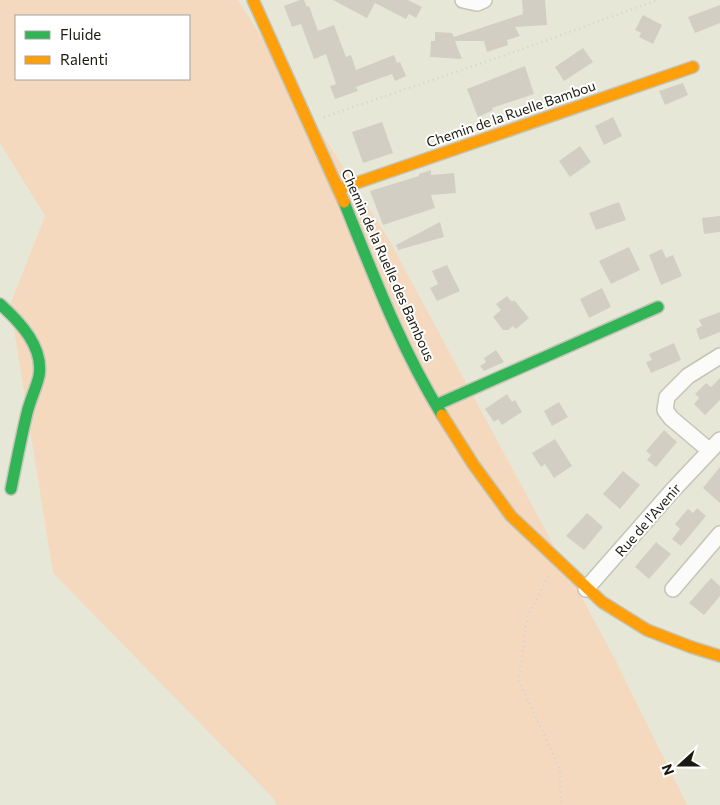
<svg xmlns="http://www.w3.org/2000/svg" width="720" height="805" font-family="Commissioner,sans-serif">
<rect width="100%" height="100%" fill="#e7e7d7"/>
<!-- green -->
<path fill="#f4d9bf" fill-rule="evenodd" d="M 0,0 L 238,0 L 389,240 L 615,659 L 687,805 L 277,805 L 273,798 L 53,573 L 10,305 L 45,216 L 0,143 ZM 16,16 L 189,16 L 189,79 L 16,79 Z"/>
<!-- building -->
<path fill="#d2cec3" d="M 300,0 L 304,0 L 307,7 L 309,6 L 318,31 L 334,25 L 346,57 L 351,55 L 356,70 L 394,55 L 397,63 L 400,62 L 406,76 L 395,81 L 392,74 L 356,87 L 358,91 L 335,99 L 330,86 L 336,84 L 326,54 L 314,59 L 301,24 L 292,27 L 284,6 Z
M 333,0 L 408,0 L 422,7 L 416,18 L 409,14 L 406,19 L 375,3 L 367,18 Z
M 522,0 L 545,0 L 547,25 L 515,27 L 520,36 L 507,40 L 508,45 L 487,52 L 484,41 L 455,41 L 462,59 L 430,57 L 431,41 L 435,41 L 435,32 L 452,33 L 454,37 L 523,14 Z
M 720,5 L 720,23 L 695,33 L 688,17 Z
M 643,15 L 662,25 L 653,44 L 639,37 L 641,33 L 635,30 Z
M 583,48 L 593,62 L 564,81 L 555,67 Z
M 525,66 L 534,94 L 492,108 L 493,110 L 478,117 L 467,89 Z
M 683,83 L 688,95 L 665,105 L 659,91 Z
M 613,117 L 622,136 L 604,145 L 595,126 Z
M 382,122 L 393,153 L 363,163 L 352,132 Z
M 580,146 L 591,162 L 570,177 L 559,161 Z
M 431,170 L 431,175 L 454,173 L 456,193 L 431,195 L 435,208 L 383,225 L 370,191 L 419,176 L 419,174 Z
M 619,202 L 626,220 L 596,230 L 589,213 Z
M 720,216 L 720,232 L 704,234 L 702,218 Z
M 440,222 L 444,237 L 398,250 L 396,245 Z
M 629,247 L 640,270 L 611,284 L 599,261 Z
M 662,249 L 666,258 L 673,255 L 682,276 L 661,285 L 649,255 Z
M 447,265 L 460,291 L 437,301 L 430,288 L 438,284 L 432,271 Z
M 602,288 L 611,307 L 589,318 L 580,299 Z
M 507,296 L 512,302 L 514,300 L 529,318 L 516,329 L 513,326 L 508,330 L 503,330 L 493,317 L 501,310 L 496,304 Z
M 720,312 L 720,332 L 700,340 L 696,329 L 702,326 L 699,320 Z
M 674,343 L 681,360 L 651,373 L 646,362 L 652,360 L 649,354 Z
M 496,350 L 504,362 L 484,371 L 480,366 L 486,362 L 484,358 Z
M 720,378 L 720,400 L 705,415 L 694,404 L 699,398 L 695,394 L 706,383 L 711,387 Z
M 507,394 L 512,402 L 515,400 L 522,412 L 502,425 L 498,419 L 494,422 L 485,409 Z
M 559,402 L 568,417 L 552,426 L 544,411 Z
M 664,430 L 677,442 L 656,467 L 647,460 L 651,455 L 646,451 Z
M 555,439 L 572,466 L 554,478 L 545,464 L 541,467 L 532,453 Z
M 720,467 L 720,503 L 703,488 Z
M 623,471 L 640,485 L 620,509 L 603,494 Z
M 697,508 L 706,516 L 681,546 L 672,539 L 680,529 L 675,524 L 688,509 L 693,513 Z
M 587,513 L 603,527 L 584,550 L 566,536 Z
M 656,542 L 671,554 L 649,579 L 635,567 Z
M 711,578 L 720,586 L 720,596 L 704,615 L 689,603 Z"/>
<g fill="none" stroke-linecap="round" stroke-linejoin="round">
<defs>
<path id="street" d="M 463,0 L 477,3 L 484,0
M 710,451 L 671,418 L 665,410 L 667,397 L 688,376 L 720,356
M 586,589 L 672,491 L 720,440
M 673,589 L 720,534"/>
<path id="fast" d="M 344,202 C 373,274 401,349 442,415
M 0,304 C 20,322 44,347 39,376 C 36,389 30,400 27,413 C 21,438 16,464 11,489
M 436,405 L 658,307"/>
<path id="slow" d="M 253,0 L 344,202
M 339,189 L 693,67
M 442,415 L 473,464 L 511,516 L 602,602 L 647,630 L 691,647 L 720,656"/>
</defs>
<!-- street casing -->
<use href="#street" stroke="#c4c4b7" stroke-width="18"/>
<!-- fast casing -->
<use href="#fast" stroke="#c4c4b7" stroke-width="14"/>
<!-- slow casing -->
<use href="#slow" stroke="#c4c4b7" stroke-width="14"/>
<!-- path -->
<path stroke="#d3d3ce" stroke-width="2.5" stroke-dasharray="1 4" stroke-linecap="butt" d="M 324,117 L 523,49 L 657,0
M 548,576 L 527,618 L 519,681 L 560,769 L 561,805"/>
<!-- street -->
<use href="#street" stroke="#fbfbf9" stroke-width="15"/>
<!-- fast -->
<use href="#fast" stroke="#30b455" stroke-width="11"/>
<!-- slow -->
<use href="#slow" stroke="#ff9f0a" stroke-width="11"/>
</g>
<g text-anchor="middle" stroke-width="4" stroke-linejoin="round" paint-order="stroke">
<!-- street labels -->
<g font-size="14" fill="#1b1a10" stroke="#fff">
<text transform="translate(511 114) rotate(-19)" y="5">Chemin de la Ruelle Bambou</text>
<text transform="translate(388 265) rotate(66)" y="5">Chemin de la Ruelle des Bambous</text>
<text transform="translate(648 520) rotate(-49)" y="5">Rue de l'Avenir</text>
</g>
</g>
<!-- legend -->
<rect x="15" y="15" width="175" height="65" fill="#ffffff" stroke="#a4a39f"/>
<rect x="25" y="31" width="25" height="8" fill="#30b455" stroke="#a4a39f"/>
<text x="60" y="40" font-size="15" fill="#1b1a10">Fluide</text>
<rect x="25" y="56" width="25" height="8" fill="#ff9f0a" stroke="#a4a39f"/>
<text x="60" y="65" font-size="15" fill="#1b1a10">Ralenti</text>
<!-- north arrow -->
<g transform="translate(680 765) rotate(249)" stroke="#ffffff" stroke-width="4" paint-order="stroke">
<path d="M0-4L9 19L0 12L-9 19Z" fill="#1b1a10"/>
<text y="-8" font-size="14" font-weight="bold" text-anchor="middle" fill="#1b1a10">N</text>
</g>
</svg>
